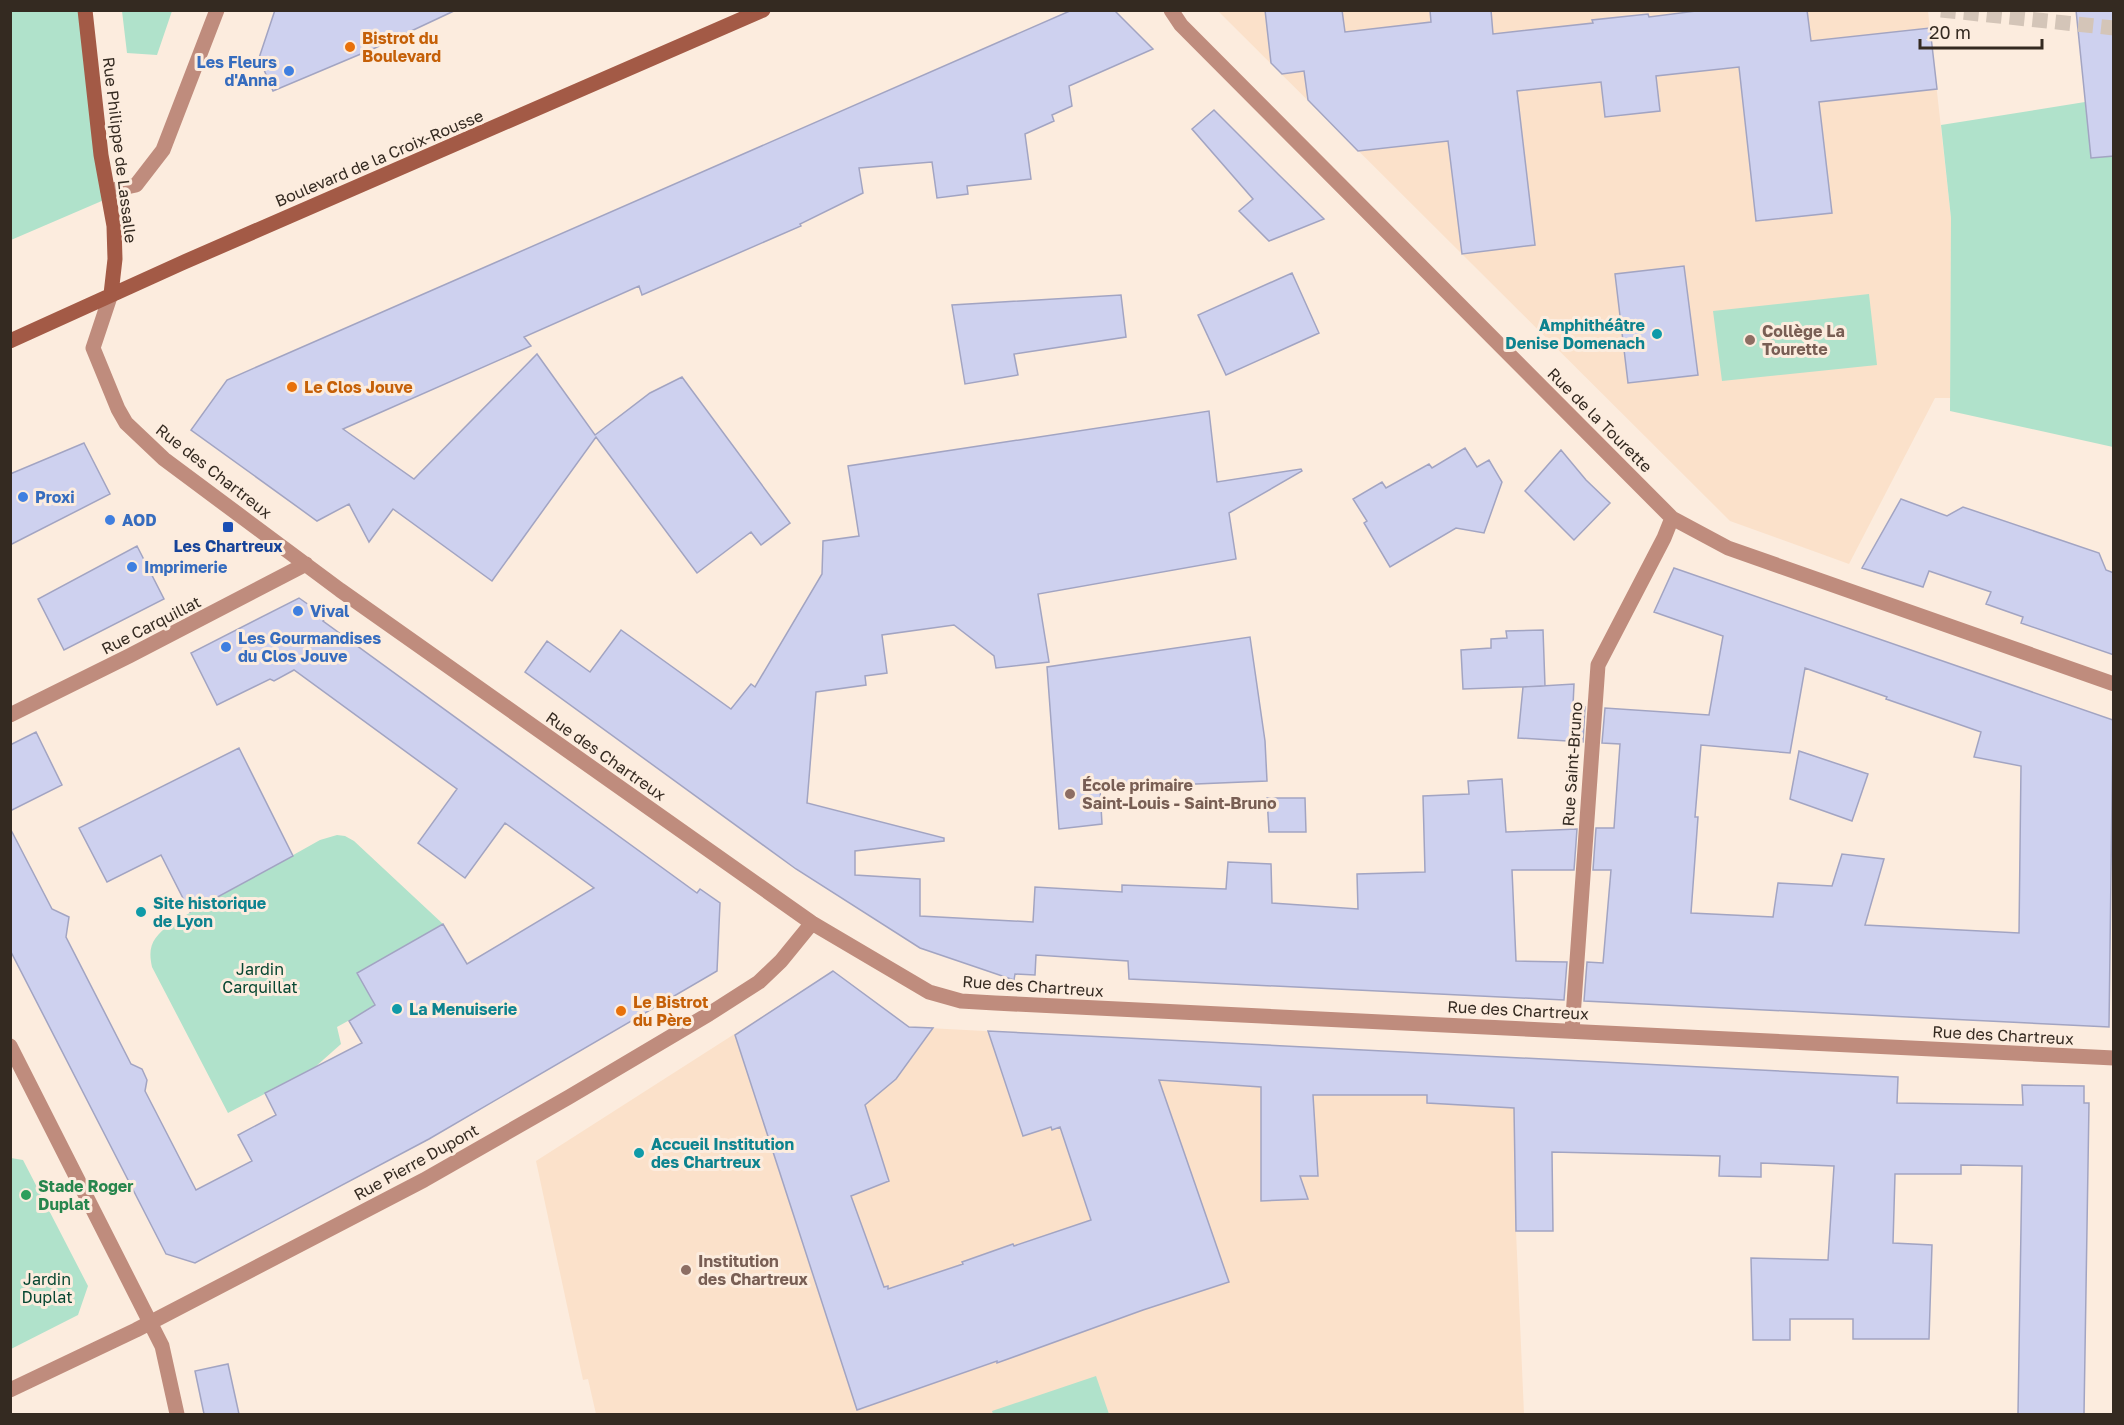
<svg xmlns="http://www.w3.org/2000/svg" width="2124" height="1425" font-family="'Golos Text',sans-serif">
<rect width="100%" height="100%" fill="#fcecde"/>
<!-- built -->
<path fill="#fbe1ca" d="M 1218,11 L 1928,11 L 1951,218 L 1950,398 L 1935,398 L 1849,564 L 1730,521 Z
M 833,971 L 909,1027 L 1514,1059 L 1516,1231 L 1524,1414 L 596,1414 L 588,1379 L 583,1380 L 536,1161 Z"/>
<!-- green -->
<path fill="#b0e2cb" d="M 11,11 L 87,11 L 111,197 L 11,240 Z
M 122,11 L 172,11 L 157,55 L 127,53 Z
M 2085,102 L 2089,133 L 2113,130 L 2113,447 L 1950,411 L 1951,218 L 1941,125 Z
M 1869,294 L 1877,365 L 1722,381 L 1713,311 Z
M 337,835 L 345,836 L 354,841 L 443,924 L 358,973 L 375,1006 L 337,1027 L 341,1044 L 314,1068 L 228,1113 L 152,967 C 147,945 154,937 170,924 L 320,840 Z
M 11,1158 L 23,1160 L 88,1286 L 78,1315 L 11,1349 Z
M 1096,1376 L 1109,1414 L 993,1414 L 992,1411 Z"/>
<!-- building -->
<path fill="#ced1ef" stroke="#a2a4c2" stroke-width="1.5" fill-rule="evenodd" d="M 275,10 L 456,10 L 375,48 L 273,91 L 259,58 Z
M 1072,10 L 1114,10 L 1153,49 L 1069,86 L 1072,106 L 1052,115 L 1054,121 L 1025,134 L 1031,179 L 967,186 L 968,194 L 937,198 L 932,162 L 859,168 L 863,193 L 800,224 L 801,226 L 642,295 L 639,286 L 524,337 L 531,346 L 343,429 L 414,479 L 537,354 L 595,435 L 650,393 L 682,377 L 790,523 L 761,545 L 751,532 L 697,573 L 596,437 L 492,581 L 393,509 L 369,542 L 349,504 L 317,521 L 191,430 L 227,380 Z
M 1265,10 L 1342,10 L 1345,32 L 1431,22 L 1430,10 L 1491,10 L 1493,34 L 1593,23 L 1592,20 L 1648,14 L 1649,17 L 1704,10 L 1807,10 L 1811,41 L 1930,28 L 1937,89 L 1819,102 L 1832,213 L 1756,221 L 1739,67 L 1656,76 L 1660,111 L 1605,117 L 1601,82 L 1517,91 L 1535,245 L 1462,254 L 1448,141 L 1358,151 L 1308,100 L 1304,71 L 1282,74 L 1271,63 Z
M 2076,10 L 2114,10 L 2114,156 L 2091,158 Z
M 1214,110 L 1278,174 L 1324,219 L 1269,241 L 1239,211 L 1253,199 L 1192,129 Z
M 1684,266 L 1698,375 L 1628,383 L 1615,274 Z
M 1292,273 L 1319,333 L 1226,375 L 1198,315 Z
M 1121,295 L 1126,337 L 1014,354 L 1018,375 L 965,384 L 952,305 Z
M 1209,411 L 1217,482 L 1301,469 L 1302,471 L 1229,513 L 1236,559 L 1038,594 L 1049,662 L 996,668 L 994,656 L 954,625 L 882,635 L 887,673 L 865,676 L 866,685 L 816,692 L 807,803 L 944,838 L 944,841 L 855,851 L 855,875 L 920,879 L 920,916 L 1033,922 L 1035,887 L 1122,892 L 1122,885 L 1226,889 L 1228,862 L 1271,864 L 1272,903 L 1358,909 L 1357,874 L 1425,872 L 1423,796 L 1469,794 L 1468,781 L 1502,779 L 1506,832 L 1577,829 L 1574,870 L 1512,870 L 1516,961 L 1567,962 L 1564,1000 L 1129,979 L 1128,961 L 1036,955 L 1035,975 L 1015,974 L 1014,980 L 920,948 L 796,869 L 525,672 L 547,641 L 590,672 L 621,630 L 731,709 L 751,684 L 755,687 L 822,574 L 823,541 L 859,536 L 848,466 Z
M 84,443 L 110,494 L 10,545 L 10,474 Z
M 1465,448 L 1477,467 L 1489,460 L 1502,482 L 1484,533 L 1456,528 L 1390,567 L 1364,523 L 1367,521 L 1353,499 L 1382,482 L 1386,488 L 1429,464 L 1432,468 Z
M 1561,450 L 1586,480 L 1610,503 L 1574,540 L 1525,491 Z
M 1901,499 L 1947,516 L 1963,507 L 2099,553 L 2106,570 L 2114,573 L 2114,655 L 2021,623 L 2023,617 L 1986,604 L 1991,592 L 1929,571 L 1923,587 L 1862,568 Z
M 137,546 L 164,599 L 64,650 L 38,599 Z
M 1674,568 L 2113,720 L 2109,1027 L 1584,1001 L 1587,962 L 1603,963 L 1611,870 L 1593,870 L 1596,828 L 1614,828 L 1620,744 L 1602,743 L 1605,708 L 1709,715 L 1723,636 L 1654,612 ZM 1805,668 L 1887,697 L 1886,699 L 1981,732 L 1974,757 L 2021,766 L 2019,933 L 1865,925 L 1884,859 L 1842,854 L 1832,886 L 1778,883 L 1773,917 L 1691,913 L 1698,817 L 1695,817 L 1701,745 L 1790,753 Z
M 299,598 L 326,617 L 323,621 L 697,893 L 700,889 L 720,903 L 717,971 L 429,1139 L 195,1263 L 166,1254 L 10,950 L 10,828 L 52,909 L 69,917 L 66,937 L 131,1064 L 142,1069 L 147,1080 L 145,1091 L 196,1190 L 252,1161 L 238,1135 L 276,1115 L 265,1093 L 362,1043 L 349,1021 L 375,1005 L 357,973 L 443,924 L 467,964 L 594,888 L 505,823 L 465,878 L 418,843 L 457,789 L 294,670 L 274,681 L 270,679 L 217,705 L 191,653 Z
M 1543,630 L 1545,686 L 1463,689 L 1461,650 L 1491,648 L 1491,639 L 1507,638 L 1506,631 Z
M 1250,637 L 1265,741 L 1267,781 L 1100,788 L 1102,824 L 1059,829 L 1047,667 Z
M 1574,684 L 1573,706 L 1585,707 L 1583,742 L 1518,738 L 1523,687 Z
M 36,732 L 62,785 L 10,811 L 10,745 Z
M 239,748 L 293,856 L 190,912 L 161,855 L 107,882 L 79,828 Z
M 1799,751 L 1868,774 L 1852,821 L 1790,799 Z
M 1267,798 L 1305,798 L 1306,832 L 1269,832 Z
M 833,971 L 909,1027 L 933,1028 L 896,1079 L 865,1105 L 889,1181 L 851,1196 L 884,1287 L 888,1286 L 888,1289 L 963,1264 L 962,1262 L 1013,1244 L 1014,1246 L 1091,1220 L 1060,1127 L 1052,1130 L 1051,1127 L 1023,1136 L 988,1031 L 1898,1077 L 1897,1103 L 2023,1105 L 2022,1085 L 2084,1086 L 2084,1103 L 2089,1103 L 2084,1414 L 2018,1414 L 2022,1166 L 1961,1165 L 1961,1174 L 1895,1174 L 1893,1243 L 1932,1245 L 1929,1339 L 1853,1339 L 1853,1319 L 1790,1319 L 1790,1340 L 1753,1340 L 1751,1258 L 1828,1260 L 1834,1166 L 1761,1163 L 1761,1177 L 1719,1176 L 1720,1156 L 1552,1152 L 1553,1231 L 1516,1231 L 1514,1108 L 1427,1103 L 1427,1095 L 1313,1095 L 1318,1176 L 1300,1176 L 1308,1199 L 1261,1201 L 1261,1087 L 1159,1080 L 1229,1282 L 1143,1310 L 997,1363 L 997,1361 L 857,1410 L 735,1035 Z
M 228,1364 L 239,1414 L 204,1414 L 195,1371 Z"/>
<g fill="none" stroke-linecap="round" stroke-linejoin="round">
<!-- primary-tunnel -->
<path stroke="#d4c5b8" stroke-width="15" stroke-dasharray="15 8" stroke-linecap="butt" d="M 1941,10 L 2114,28"/>
<!-- street -->
<path stroke="#bf8c7d" stroke-width="15" d="M 1171,10 L 1181,25 L 1672,518 L 1728,548 L 2114,684
M 108,191 L 136,185 L 163,150 L 217,10
M 111,294 L 93,348 L 118,409 L 126,423 L 164,459 L 340,590 L 812,923 L 929,992 L 961,1001 L 995,1003 L 2114,1058
M 10,715 L 129,656 L 306,564
M 1572,1031 L 1598,665 L 1664,538 L 1672,518
M 10,1046 L 162,1346 L 177,1414
M 10,1390 L 136,1330 L 424,1180 L 569,1097 L 709,1014 L 759,982 L 781,961 L 812,923"/>
<!-- secondary -->
<path stroke="#a35a46" stroke-width="15" d="M 85,10 L 101,155 L 114,226 L 115,259 L 111,294
M 10,341 L 182,263 L 763,10"/>
</g>
<!-- markers -->
<g fill="#e8710a" stroke="#fcecde" stroke-width="2">
<circle cx="350" cy="47" r="6"/>
<circle cx="292" cy="387" r="6"/>
<circle cx="621" cy="1011" r="6"/>
</g>
<g fill="#3f7fe0" stroke="#fcecde" stroke-width="2">
<circle cx="289" cy="71" r="6"/>
<circle cx="23" cy="497" r="6"/>
<circle cx="110" cy="520" r="6"/>
<circle cx="132" cy="567" r="6"/>
<circle cx="298" cy="611" r="6"/>
<circle cx="226" cy="647" r="6"/>
</g>
<g fill="#0f9aa8" stroke="#fcecde" stroke-width="2">
<circle cx="1657" cy="334" r="6"/>
<circle cx="141" cy="912" r="6"/>
<circle cx="397" cy="1009" r="6"/>
<circle cx="639" cy="1153" r="6"/>
</g>
<g fill="#8d6e63" stroke="#fcecde" stroke-width="2">
<circle cx="1750" cy="340" r="6"/>
<circle cx="1070" cy="794" r="6"/>
<circle cx="686" cy="1270" r="6"/>
</g>
<rect fill="#1a4fb4" stroke="#fcecde" stroke-width="2" x="222" y="521" width="12" height="12" rx="3"/>
<circle fill="#2e9e5b" stroke="#fcecde" stroke-width="2" cx="26" cy="1195" r="6"/>
<g text-anchor="middle" stroke-width="6" stroke-linejoin="round" paint-order="stroke">
<!-- food labels -->
<g font-size="16" font-weight="bold" fill="#c56008" stroke="#fcecde" text-anchor="start">
<text x="362" y="44">Bistrot du<tspan x="362" dy="18">Boulevard</tspan></text>
<text x="304" y="393">Le Clos Jouve</text>
<text x="633" y="1008">Le Bistrot<tspan x="633" dy="18">du Père</tspan></text>
</g>
<!-- shop labels -->
<g font-size="16" font-weight="bold" fill="#366cbe" stroke="#fcecde" text-anchor="start">
<text x="277" y="68" text-anchor="end">Les Fleurs<tspan x="277" dy="18">d'Anna</tspan></text>
<text x="35" y="503">Proxi</text>
<text x="122" y="526">AOD</text>
<text x="144" y="573">Imprimerie</text>
<text x="310" y="617">Vival</text>
<text x="238" y="644">Les Gourmandises<tspan x="238" dy="18">du Clos Jouve</tspan></text>
</g>
<!-- street labels -->
<g font-size="16" fill="#342a21" stroke="#fcecde">
<text transform="translate(120 150) rotate(83)" y="6">Rue Philippe de Lassalle</text>
<text transform="translate(379 158) rotate(-23)" y="6">Boulevard de la Croix-Rousse</text>
<text transform="translate(1600 420) rotate(45)" y="6">Rue de la Tourette</text>
<text transform="translate(214 471) rotate(38)" y="6">Rue des Chartreux</text>
<text transform="translate(151 625) rotate(-27)" y="6">Rue Carquillat</text>
<text transform="translate(606 756) rotate(35)" y="6">Rue des Chartreux</text>
<text transform="translate(1572 764) rotate(-86)" y="6">Rue Saint-Bruno</text>
<text transform="translate(1033 986) rotate(4)" y="6">Rue des Chartreux</text>
<text transform="translate(1518 1010) rotate(3)" y="6">Rue des Chartreux</text>
<text transform="translate(2003 1035) rotate(3)" y="6">Rue des Chartreux</text>
<text transform="translate(416 1162) rotate(-29)" y="6">Rue Pierre Dupont</text>
</g>
<!-- culture labels -->
<g font-size="16" font-weight="bold" fill="#0d838f" stroke="#fcecde" text-anchor="start">
<text x="1645" y="331" text-anchor="end">Amphithéâtre<tspan x="1645" dy="18">Denise Domenach</tspan></text>
<text x="153" y="909">Site historique<tspan x="153" dy="18">de Lyon</tspan></text>
<text x="409" y="1015">La Menuiserie</text>
<text x="651" y="1150">Accueil Institution<tspan x="651" dy="18">des Chartreux</tspan></text>
</g>
<!-- education labels -->
<g font-size="16" font-weight="bold" fill="#785e54" stroke="#fcecde" text-anchor="start">
<text x="1762" y="337">Collège La<tspan x="1762" dy="18">Tourette</tspan></text>
<text x="1082" y="791">École primaire<tspan x="1082" dy="18">Saint-Louis - Saint-Bruno</tspan></text>
<text x="698" y="1267">Institution<tspan x="698" dy="18">des Chartreux</tspan></text>
</g>
<!-- transit labels -->
<g font-size="16" font-weight="bold" fill="#164399" stroke="#fcecde">
<text x="228" y="552">Les Chartreux</text>
</g>
<!-- park labels -->
<g font-size="16" fill="#054631" stroke="#fcecde">
<text x="260" y="975">Jardin<tspan x="260" dy="18">Carquillat</tspan></text>
<text x="47" y="1285">Jardin<tspan x="47" dy="18">Duplat</tspan></text>
</g>
<!-- leisure labels -->
<g font-size="16" font-weight="bold" fill="#27864d" stroke="#fcecde" text-anchor="start">
<text x="38" y="1192">Stade Roger<tspan x="38" dy="18">Duplat</tspan></text>
</g>
</g>
<!-- border -->
<rect width="2124" height="1425" fill="none" stroke="#342a21" stroke-width="24"/>
<!-- scale -->
<path d="M1920 39v9h122v-9" fill="none" stroke="#342a21" stroke-width="3"/>
<text x="1929" y="39" font-size="18" fill="#342a21" stroke="#fcecde" stroke-width="4.5" paint-order="stroke">20 m</text>
</svg>
